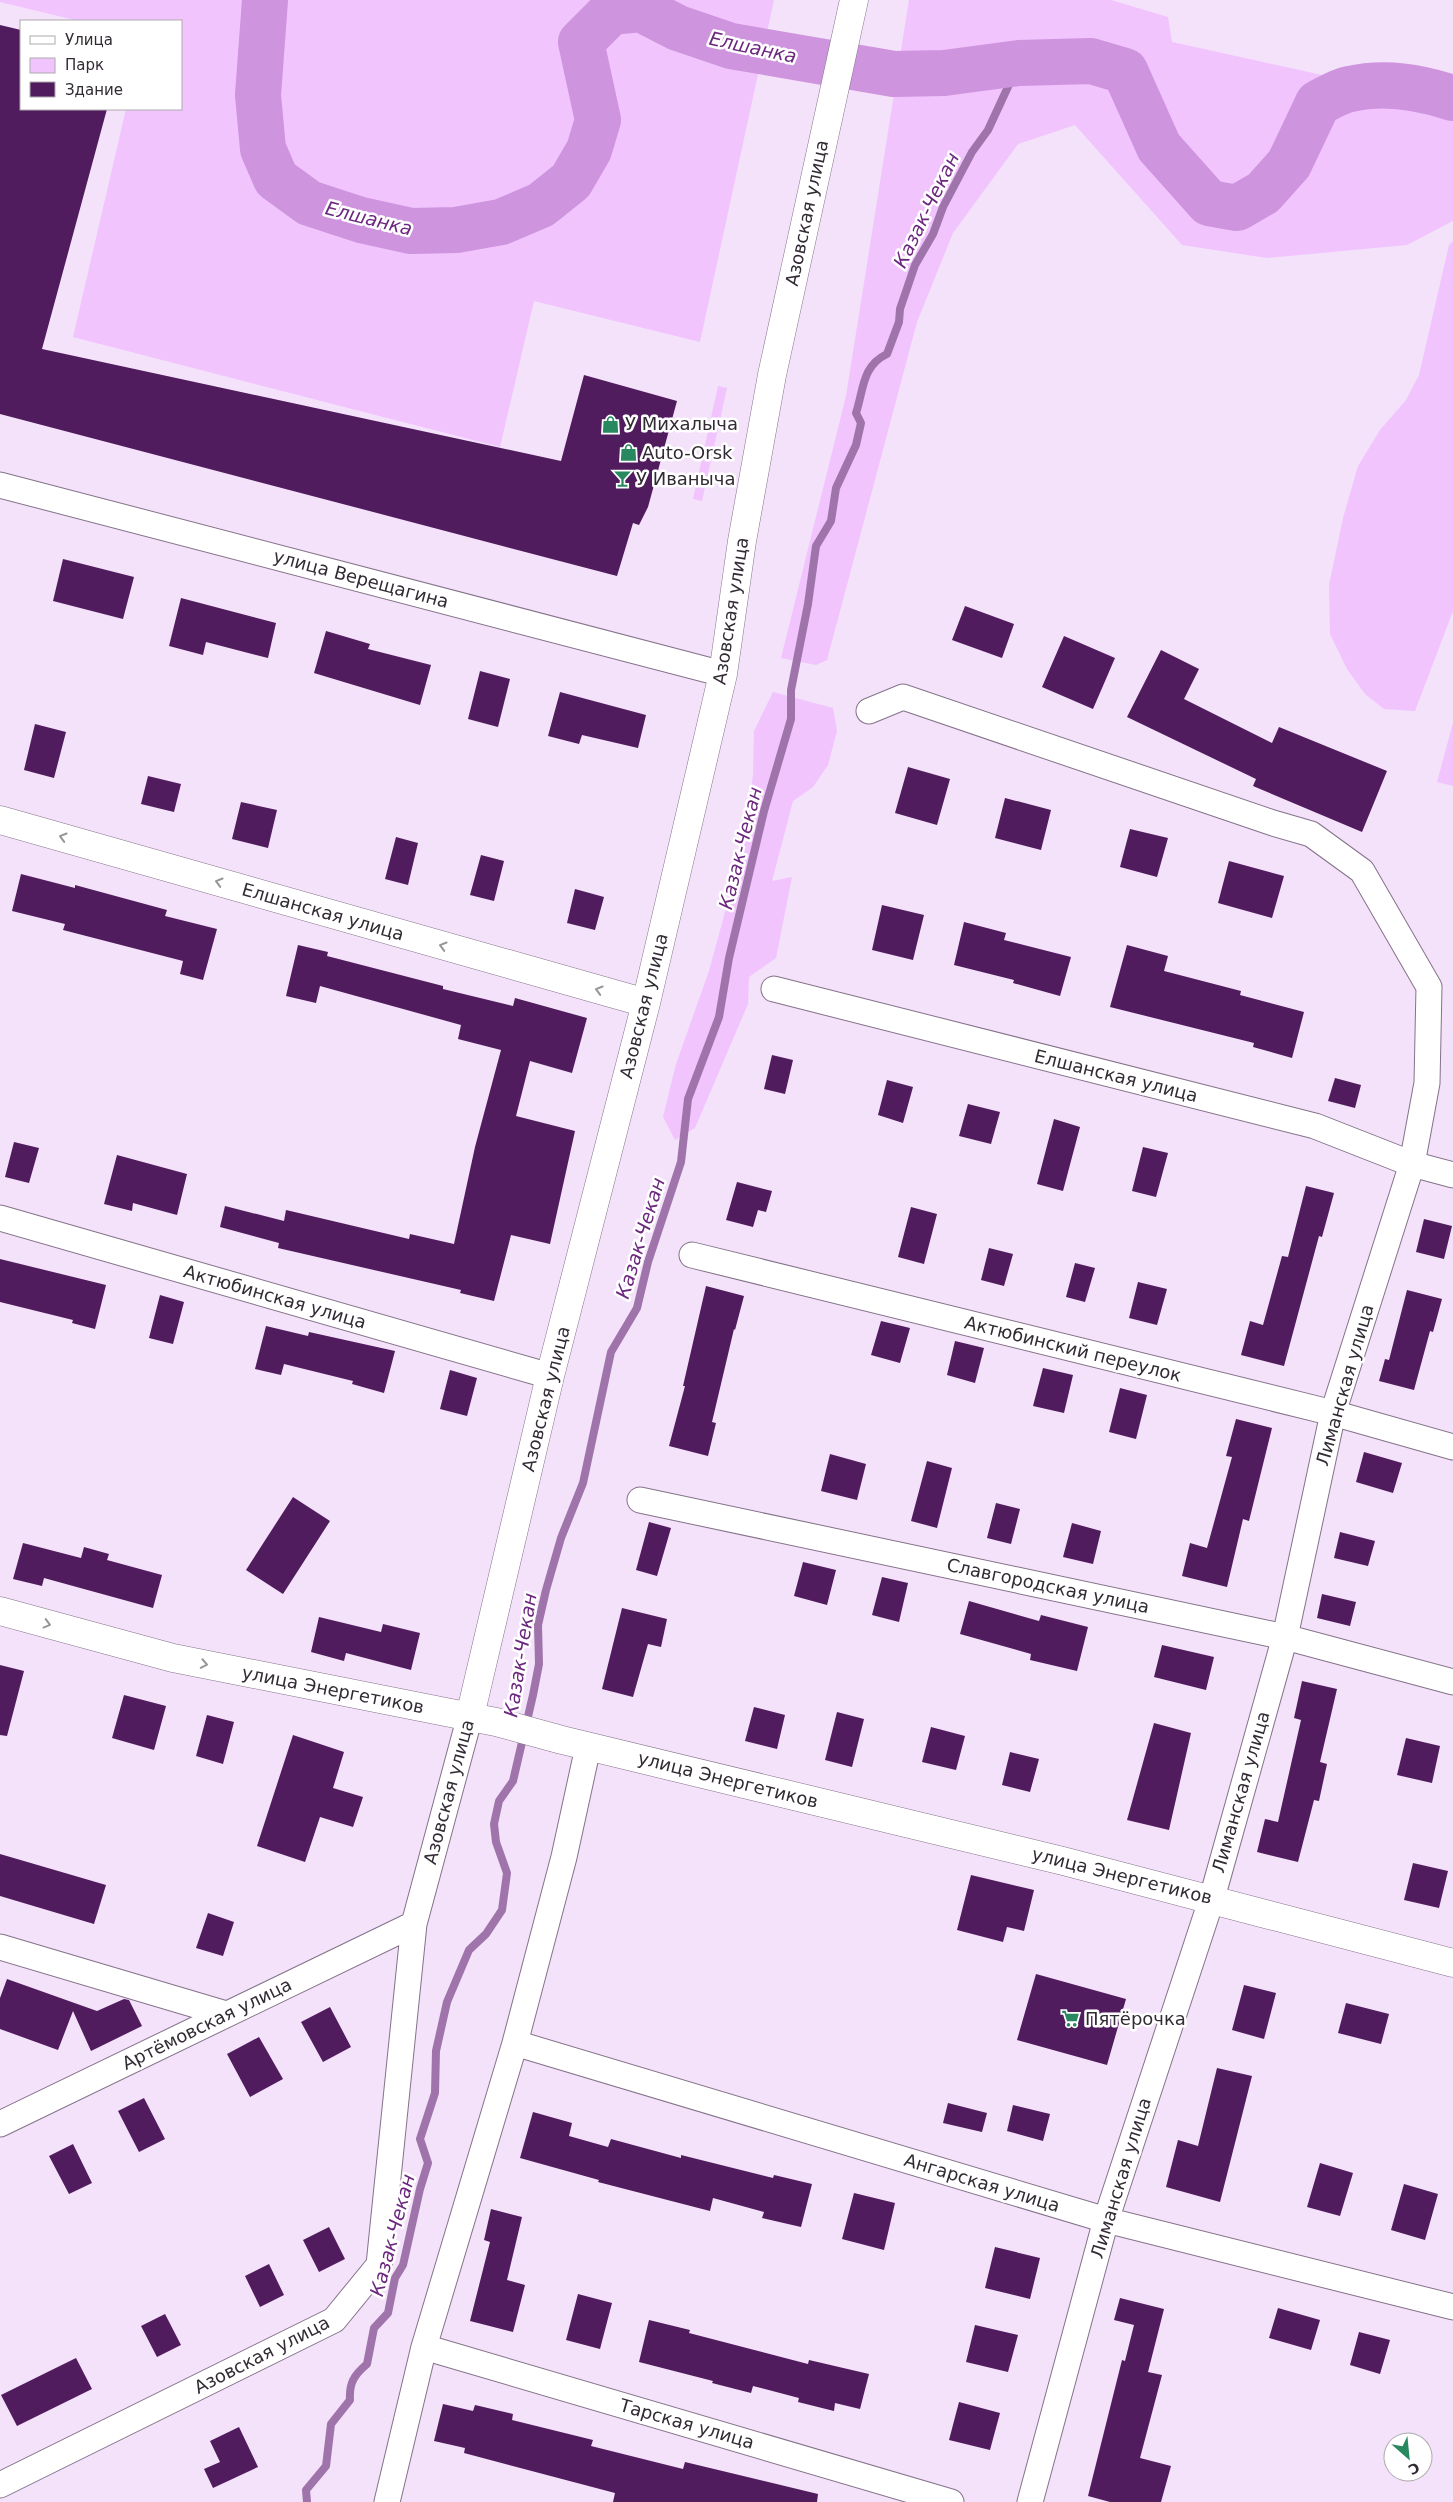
<svg xmlns="http://www.w3.org/2000/svg" width="1453" height="2502" font-family="'DejaVu Sans',sans-serif">
<rect width="100%" height="100%" fill="#f4e1fa"/>
<!-- green -->
<path fill="#f1c4fe" d="M 0,0 L 774,0 L 700,342 L 534,301 L 500,447 L 73,337 L 126,109 L 181,109 L 181,21 L 79,21 L 0,2 Z
M 909,0 L 1111,0 L 1168,17 L 1172,42 L 1453,104 L 1453,221 L 1407,245 L 1267,258 L 1182,245 L 1075,125 L 1018,144 L 953,233 L 917,322 L 827,660 L 816,665 L 781,658 L 846,396 Z
M 1453,241 L 1453,611 L 1415,711 L 1384,709 L 1365,694 L 1347,669 L 1330,634 L 1329,585 L 1343,518 L 1358,466 L 1380,430 L 1406,400 L 1419,375 L 1449,245 Z
M 718,386 L 727,388 L 702,501 L 693,499 Z
M 773,692 L 833,708 L 837,731 L 828,765 L 813,787 L 793,801 L 772,881 L 792,877 L 776,958 L 749,977 L 748,1004 L 695,1128 L 675,1140 L 663,1117 L 676,1064 L 709,971 L 744,842 L 753,775 L 754,731 Z
M 1453,723 L 1453,786 L 1437,782 Z"/>
<g fill="none" stroke-linecap="round" stroke-linejoin="round">
<!-- stream -->
<path stroke="#9f74ab" stroke-width="8" d="M 307,2502 L 306,2490 L 326,2466 L 331,2424 L 350,2400 C 349,2383 354,2375 367,2364 L 374,2328 L 388,2313 L 395,2278 L 403,2265 L 420,2189 L 428,2163 L 420,2139 L 435,2093 L 436,2051 L 447,2002 L 469,1950 L 486,1934 L 502,1910 L 507,1873 L 496,1842 L 494,1824 L 499,1801 L 513,1781 L 533,1695 L 539,1664 L 538,1625 L 546,1590 L 561,1538 L 583,1483 L 611,1352 L 637,1308 L 648,1262 L 681,1162 L 688,1099 L 719,1017 L 729,958 L 764,811 L 791,719 L 791,690 L 808,604 L 816,546 L 831,521 L 836,488 L 856,445 L 861,423 L 856,413 C 864,388 862,366 887,354 L 899,322 L 900,309 L 915,265 L 933,234 L 943,207 L 972,152 L 988,130 L 1019,63"/>
<!-- river -->
<path stroke="#ce94de" stroke-width="46" d="M 265,0 L 258,95 L 263,149 L 276,179 L 309,203 L 361,220 L 411,231 L 456,230 L 501,222 L 541,205 L 571,181 L 589,150 L 598,120 L 581,42 L 611,12 L 641,9 L 678,28 L 731,46 L 894,74 L 944,73 L 1019,63 L 1091,61 L 1125,71 L 1159,147 L 1209,203 L 1237,208 L 1263,193 L 1289,164 L 1318,103 C 1328,98 1339,91 1350,89 C 1385,81 1419,87 1453,98"/>
</g>
<!-- building -->
<path fill="#501c5e" d="M 0,25 L 21,30 L 21,109 L 107,109 L 42,349 L 561,461 L 584,375 L 677,401 L 648,507 L 639,525 L 633,523 L 617,576 L 0,414 Z
M 63,559 L 134,577 L 123,619 L 53,601 Z
M 181,598 L 276,623 L 268,658 L 206,642 L 203,655 L 169,646 Z
M 965,606 L 1014,624 L 1002,658 L 952,640 Z
M 326,631 L 370,644 L 368,649 L 431,665 L 420,705 L 314,673 Z
M 1064,636 L 1115,658 L 1093,709 L 1042,687 Z
M 1161,650 L 1199,669 L 1184,699 L 1272,743 L 1279,727 L 1387,771 L 1362,832 L 1253,786 L 1256,779 L 1127,717 Z
M 480,671 L 510,679 L 498,727 L 468,719 Z
M 560,692 L 646,715 L 638,748 L 582,735 L 579,744 L 548,736 Z
M 35,724 L 66,732 L 54,778 L 24,770 Z
M 908,767 L 950,779 L 937,825 L 895,813 Z
M 148,776 L 181,784 L 174,812 L 141,804 Z
M 1005,798 L 1051,810 L 1041,850 L 995,838 Z
M 241,802 L 277,810 L 268,848 L 232,839 Z
M 1130,829 L 1168,838 L 1157,877 L 1120,867 Z
M 396,837 L 418,843 L 408,885 L 385,879 Z
M 481,855 L 504,861 L 494,901 L 470,895 Z
M 1229,861 L 1284,876 L 1272,918 L 1218,903 Z
M 21,874 L 75,888 L 75,885 L 167,910 L 165,916 L 217,929 L 203,980 L 180,974 L 183,961 L 63,930 L 65,924 L 12,911 Z
M 575,889 L 604,897 L 595,930 L 567,923 Z
M 882,905 L 924,915 L 913,960 L 872,950 Z
M 964,922 L 1006,933 L 1004,940 L 1071,957 L 1060,996 L 1013,983 L 1014,980 L 954,965 Z
M 298,945 L 328,952 L 327,956 L 443,986 L 443,989 L 513,1006 L 515,998 L 587,1018 L 572,1073 L 530,1061 L 516,1116 L 575,1131 L 550,1244 L 511,1235 L 494,1301 L 460,1293 L 461,1290 L 278,1248 L 279,1243 L 220,1227 L 225,1206 L 284,1221 L 286,1210 L 409,1239 L 410,1234 L 454,1244 L 475,1147 L 501,1050 L 458,1039 L 461,1025 L 320,986 L 316,1003 L 286,996 Z
M 1127,945 L 1168,956 L 1164,971 L 1241,991 L 1240,995 L 1304,1012 L 1292,1058 L 1253,1047 L 1254,1043 L 1110,1007 Z
M 772,1055 L 793,1060 L 785,1094 L 764,1089 Z
M 1335,1078 L 1361,1085 L 1355,1108 L 1328,1101 Z
M 887,1080 L 913,1087 L 903,1123 L 878,1115 Z
M 968,1104 L 1000,1112 L 991,1144 L 959,1136 Z
M 1054,1119 L 1080,1127 L 1063,1191 L 1037,1184 Z
M 14,1142 L 39,1148 L 29,1183 L 5,1177 Z
M 1143,1147 L 1168,1153 L 1156,1197 L 1132,1191 Z
M 117,1155 L 187,1174 L 177,1215 L 133,1203 L 132,1211 L 104,1204 Z
M 737,1182 L 772,1191 L 766,1212 L 758,1210 L 753,1227 L 726,1220 Z
M 1306,1186 L 1334,1193 L 1322,1237 L 1319,1236 L 1284,1366 L 1241,1355 L 1250,1321 L 1263,1325 L 1282,1256 L 1288,1257 Z
M 911,1207 L 937,1214 L 924,1264 L 898,1257 Z
M 1424,1219 L 1452,1226 L 1444,1259 L 1416,1252 Z
M 989,1248 L 1013,1254 L 1004,1286 L 981,1280 Z
M 0,1259 L 106,1285 L 95,1329 L 72,1323 L 73,1320 L 0,1302 Z
M 1075,1263 L 1095,1268 L 1085,1302 L 1066,1297 Z
M 1138,1282 L 1167,1289 L 1157,1325 L 1129,1318 Z
M 706,1286 L 744,1296 L 735,1330 L 734,1329 L 712,1422 L 716,1423 L 708,1456 L 669,1446 L 685,1386 L 683,1386 Z
M 1407,1290 L 1442,1299 L 1433,1332 L 1430,1331 L 1414,1390 L 1379,1381 L 1385,1359 L 1389,1360 Z
M 160,1295 L 184,1302 L 173,1344 L 149,1338 Z
M 881,1321 L 910,1328 L 900,1363 L 871,1355 Z
M 266,1326 L 308,1336 L 309,1332 L 395,1351 L 384,1393 L 352,1384 L 353,1381 L 284,1364 L 281,1375 L 255,1369 Z
M 955,1341 L 984,1348 L 975,1383 L 947,1375 Z
M 1043,1368 L 1073,1375 L 1064,1413 L 1033,1406 Z
M 450,1370 L 477,1378 L 467,1416 L 440,1409 Z
M 1120,1388 L 1147,1395 L 1136,1439 L 1109,1432 Z
M 1236,1419 L 1272,1428 L 1249,1521 L 1243,1519 L 1227,1587 L 1182,1576 L 1190,1543 L 1207,1548 L 1232,1457 L 1226,1456 Z
M 1364,1452 L 1402,1463 L 1393,1493 L 1356,1482 Z
M 830,1454 L 866,1464 L 857,1500 L 821,1491 Z
M 927,1461 L 952,1468 L 937,1528 L 911,1521 Z
M 293,1497 L 330,1521 L 283,1594 L 246,1570 Z
M 996,1503 L 1020,1509 L 1011,1544 L 987,1538 Z
M 649,1522 L 671,1528 L 657,1576 L 636,1570 Z
M 1072,1523 L 1101,1531 L 1093,1564 L 1063,1557 Z
M 1340,1532 L 1375,1541 L 1368,1566 L 1334,1558 Z
M 23,1543 L 81,1558 L 84,1547 L 109,1554 L 107,1560 L 162,1575 L 153,1608 L 44,1578 L 42,1586 L 13,1579 Z
M 803,1562 L 836,1570 L 827,1605 L 794,1596 Z
M 882,1577 L 908,1583 L 899,1622 L 872,1615 Z
M 1322,1594 L 1356,1602 L 1350,1626 L 1317,1618 Z
M 969,1601 L 1039,1621 L 1041,1615 L 1088,1627 L 1077,1671 L 1030,1660 L 1031,1654 L 960,1634 Z
M 622,1608 L 667,1619 L 661,1647 L 648,1644 L 633,1697 L 602,1689 Z
M 319,1617 L 381,1632 L 383,1624 L 420,1633 L 411,1670 L 346,1653 L 344,1661 L 311,1652 Z
M 1162,1645 L 1214,1657 L 1206,1690 L 1154,1677 Z
M 0,1665 L 24,1671 L 7,1736 L 0,1735 Z
M 1302,1681 L 1337,1689 L 1320,1762 L 1327,1764 L 1319,1801 L 1314,1800 L 1298,1862 L 1257,1852 L 1265,1819 L 1278,1822 L 1301,1720 L 1294,1718 Z
M 124,1695 L 166,1706 L 154,1750 L 112,1738 Z
M 754,1707 L 785,1715 L 777,1749 L 745,1741 Z
M 837,1712 L 864,1719 L 852,1767 L 825,1760 Z
M 207,1715 L 234,1722 L 223,1764 L 196,1756 Z
M 1154,1723 L 1191,1733 L 1169,1830 L 1127,1820 Z
M 931,1727 L 965,1736 L 956,1770 L 922,1762 Z
M 293,1735 L 344,1752 L 333,1788 L 363,1797 L 353,1827 L 320,1817 L 305,1862 L 257,1846 Z
M 1406,1738 L 1440,1746 L 1432,1783 L 1397,1775 Z
M 1010,1752 L 1039,1759 L 1030,1792 L 1002,1785 Z
M 0,1854 L 106,1885 L 94,1924 L 0,1896 Z
M 1413,1863 L 1448,1871 L 1439,1908 L 1404,1900 Z
M 971,1875 L 1034,1890 L 1024,1931 L 1007,1927 L 1003,1942 L 957,1930 Z
M 208,1913 L 234,1922 L 223,1956 L 196,1948 Z
M 1036,1974 L 1126,1999 L 1107,2065 L 1017,2040 Z
M 7,1979 L 97,2011 L 124,1999 L 129,2000 L 142,2026 L 91,2051 L 73,2011 L 58,2050 L 0,2029 L 0,1998 Z
M 1244,1985 L 1276,1993 L 1264,2039 L 1232,2030 Z
M 1346,2003 L 1389,2014 L 1381,2044 L 1338,2033 Z
M 330,2007 L 351,2047 L 323,2062 L 301,2022 Z
M 259,2037 L 283,2079 L 250,2097 L 227,2054 Z
M 1217,2068 L 1252,2076 L 1220,2202 L 1166,2187 L 1178,2140 L 1198,2146 Z
M 144,2098 L 165,2139 L 139,2152 L 118,2111 Z
M 948,2103 L 987,2113 L 982,2132 L 943,2123 Z
M 1013,2105 L 1050,2114 L 1043,2141 L 1007,2131 Z
M 533,2112 L 572,2123 L 569,2136 L 608,2147 L 611,2139 L 681,2158 L 681,2155 L 773,2178 L 774,2175 L 812,2184 L 801,2227 L 762,2218 L 764,2212 L 713,2198 L 710,2211 L 598,2182 L 599,2180 L 520,2158 Z
M 73,2144 L 92,2183 L 69,2194 L 49,2156 Z
M 1320,2163 L 1353,2173 L 1340,2216 L 1307,2207 Z
M 1404,2184 L 1438,2194 L 1425,2240 L 1391,2230 Z
M 854,2193 L 895,2203 L 884,2250 L 842,2239 Z
M 491,2209 L 522,2217 L 507,2280 L 525,2285 L 513,2332 L 470,2321 L 490,2242 L 484,2240 Z
M 329,2227 L 345,2259 L 319,2272 L 303,2240 Z
M 995,2247 L 1040,2258 L 1030,2299 L 985,2288 Z
M 269,2264 L 284,2295 L 260,2307 L 245,2276 Z
M 578,2294 L 612,2303 L 600,2349 L 566,2340 Z
M 1120,2298 L 1164,2309 L 1148,2372 L 1162,2375 L 1140,2458 L 1171,2466 L 1161,2502 L 1110,2502 L 1088,2496 L 1122,2360 L 1125,2361 L 1134,2325 L 1114,2320 Z
M 1278,2308 L 1320,2320 L 1311,2350 L 1269,2338 Z
M 165,2314 L 181,2345 L 157,2357 L 141,2326 Z
M 649,2320 L 690,2330 L 689,2333 L 808,2364 L 809,2360 L 869,2374 L 860,2409 L 835,2403 L 834,2411 L 798,2402 L 799,2398 L 753,2386 L 751,2393 L 712,2383 L 713,2381 L 639,2362 Z
M 975,2325 L 1018,2335 L 1008,2372 L 966,2362 Z
M 1359,2332 L 1390,2340 L 1380,2374 L 1350,2365 Z
M 76,2358 L 92,2389 L 17,2426 L 1,2395 Z
M 959,2402 L 1000,2413 L 990,2450 L 949,2440 Z
M 443,2404 L 473,2411 L 475,2405 L 513,2414 L 512,2420 L 593,2440 L 591,2446 L 683,2469 L 685,2462 L 818,2494 L 817,2502 L 613,2502 L 615,2493 L 464,2453 L 465,2448 L 434,2441 Z
M 239,2427 L 258,2467 L 213,2488 L 204,2469 L 220,2462 L 210,2441 Z"/>
<g fill="none" stroke-linecap="round" stroke-linejoin="round">
<defs>
<path id="minor" d="M 0,485 L 723,674
M 869,711 L 903,697 L 1273,823 L 1311,834 L 1362,871 L 1429,987 L 1427,1083 L 1412,1164 L 1333,1413 L 1285,1637 L 1212,1898 L 1106,2220 L 1030,2502
M 774,989 L 1315,1126 L 1412,1164 L 1453,1175
M 0,1218 L 550,1376
M 692,1255 L 1333,1413 L 1453,1447
M 640,1500 L 1285,1637 L 1453,1682
M 0,1947 L 226,2014
M 515,2043 L 1106,2220 L 1453,2307
M 0,2124 L 414,1924
M 424,2347 L 951,2502
M 0,2485 L 334,2320 L 379,2265 L 414,1924 L 470,1716
M 387,2502 L 424,2347 L 515,2043 L 564,1857 L 588,1747"/>
<path id="major" d="M 0,820 L 646,1003
M 0,1611 L 173,1658 L 496,1722 L 562,1740 L 1063,1861 L 1453,1963
M 470,1716 L 550,1376 L 646,1003 L 723,674 L 742,541 L 772,375 L 854,0"/>
</defs>
<!-- minor casing -->
<use href="#minor" stroke="#847389" stroke-width="27"/>
<!-- major casing -->
<use href="#major" stroke="#847389" stroke-width="29"/>
<!-- minor -->
<use href="#minor" stroke="#fff" stroke-width="25"/>
<!-- major -->
<use href="#major" stroke="#fff" stroke-width="28"/>
</g>
<!-- one-way arrows -->
<defs><path id="oneway-chevron" d="M-2-3.5L2.5 0L-2 3.5" fill="none" stroke-width="1.6" stroke-linecap="round" stroke-linejoin="round" transform="scale(1.25)"/></defs>
<g stroke="#98959a">
<use href="#oneway-chevron" transform="translate(63 837) rotate(-164)"/>
<use href="#oneway-chevron" transform="translate(219 882) rotate(-164)"/>
<use href="#oneway-chevron" transform="translate(443 946) rotate(-164)"/>
<use href="#oneway-chevron" transform="translate(599 990) rotate(-164)"/>
<use href="#oneway-chevron" transform="translate(47 1624) rotate(15)"/>
<use href="#oneway-chevron" transform="translate(204 1664) rotate(11)"/>
</g>
<!-- icons -->
<defs>
<symbol id="shop-bare" viewBox="-9 -9 18 18"><path d="M-5-2.5h2.3a2.7 3.5 0 0 1 5.4 0H5L5.5 6h-11ZM-1.5-2.5h3a1.5 2.3 0 0 0-3 0Z" fill="#288860" stroke="#fff" stroke-width="2.5" paint-order="stroke"/></symbol>
<symbol id="bar-bare" viewBox="-9 -9 18 18"><path d="M-6-5H6L.8 .8V4.5H3.5V6h-7V4.5H-.8V.8Z" fill="#288860" stroke="#fff" stroke-width="2.5" paint-order="stroke"/></symbol>
<symbol id="supermarket-bare" viewBox="-9 -9 18 18"><path d="M-6-5.5h2.5l.6 2H6L4.5 2H-2.5L-4.4-4H-6ZM-1.5 3.2a1.3 1.3 0 1 0 .1 0ZM3 3.2a1.3 1.3 0 1 0 .1 0Z" fill="#288860" stroke="#fff" stroke-width="2.5" paint-order="stroke"/></symbol>
</defs>
<g fill-rule="evenodd">
<use href="#shop-bare" x="598" y="412" width="25" height="25"/>
<use href="#shop-bare" x="616" y="440" width="25" height="25"/>
<use href="#bar-bare" x="610" y="466" width="25" height="25"/>
<use href="#supermarket-bare" x="1058" y="2006" width="25" height="25"/>
</g>
<g text-anchor="middle" stroke-width="5" stroke-linejoin="round" paint-order="stroke">
<!-- street labels -->
<g font-size="18" fill="#322b34" stroke="#fff">
<text transform="translate(807 213) rotate(-78)" y="6">Азовская улица</text>
<text transform="translate(361 579) rotate(15)" y="6">улица Верещагина</text>
<text transform="translate(731 611) rotate(-81)" y="6">Азовская улица</text>
<text transform="translate(323 912) rotate(16)" y="6">Елшанская улица</text>
<text transform="translate(644 1006) rotate(-76)" y="6">Азовская улица</text>
<text transform="translate(1116 1076) rotate(14)" y="6">Елшанская улица</text>
<text transform="translate(275 1297) rotate(16)" y="6">Актюбинская улица</text>
<text transform="translate(1073 1349) rotate(14)" y="6">Актюбинский переулок</text>
<text transform="translate(1345 1385) rotate(-74)" y="6">Лиманская улица</text>
<text transform="translate(546 1399) rotate(-76)" y="6">Азовская улица</text>
<text transform="translate(1048 1586) rotate(12)" y="6">Славгородская улица</text>
<text transform="translate(333 1690) rotate(11)" y="6">улица Энергетиков</text>
<text transform="translate(728 1780) rotate(14)" y="6">улица Энергетиков</text>
<text transform="translate(449 1792) rotate(-75)" y="6">Азовская улица</text>
<text transform="translate(1241 1792) rotate(-74)" y="6">Лиманская улица</text>
<text transform="translate(1122 1876) rotate(14)" y="6">улица Энергетиков</text>
<text transform="translate(207 2024) rotate(-26)" y="6">Артёмовская улица</text>
<text transform="translate(1121 2178) rotate(-73)" y="6">Лиманская улица</text>
<text transform="translate(982 2183) rotate(17)" y="6">Ангарская улица</text>
<text transform="translate(262 2355) rotate(-27)" y="6">Азовская улица</text>
<text transform="translate(687 2424) rotate(16)" y="6">Тарская улица</text>
</g>
<!-- poi labels -->
<g font-size="18" fill="#322b34" stroke="#fff" text-anchor="start">
<text x="625" y="430">У Михалыча</text>
<text x="642" y="459">Auto-Orsk</text>
<text x="636" y="485">У Иваныча</text>
<text x="1085" y="2025">Пятёрочка</text>
</g>
<!-- water labels -->
<g font-size="19" font-style="italic" fill="#6c277e" stroke="#fff">
<text transform="translate(753 47) rotate(12)" y="7">Елшанка</text>
<text transform="translate(926 210) rotate(-64)" y="7">Казак-Чекан</text>
<text transform="translate(369 218) rotate(14)" y="7">Елшанка</text>
<text transform="translate(740 848) rotate(-76)" y="7">Казак-Чекан</text>
<text transform="translate(640 1238) rotate(-73)" y="7">Казак-Чекан</text>
<text transform="translate(520 1655) rotate(-81)" y="7">Казак-Чекан</text>
<text transform="translate(392 2235) rotate(-75)" y="7">Казак-Чекан</text>
</g>
</g>
<!-- legend -->
<rect x="20" y="20" width="162" height="90" fill="#ffffff" stroke="#adaaae"/>
<rect x="30" y="36" width="25" height="8" fill="#ffffff" stroke="#adaaae"/>
<text x="65" y="45" font-size="15" fill="#322b34">Улица</text>
<rect x="30" y="58" width="25" height="15" fill="#f1c4fe" stroke="#adaaae"/>
<text x="65" y="70" font-size="15" fill="#322b34">Парк</text>
<rect x="30" y="82" width="25" height="15" fill="#501c5e" stroke="#adaaae"/>
<text x="65" y="95" font-size="15" fill="#322b34">Здание</text>
<!-- north arrow -->
<g transform="translate(1408 2457) rotate(153)"><circle r="24" fill="#ffffff" stroke="#adaaae"/>
<path d="M0-4L9 19L0 12L-9 19Z" fill="#288860"/>
<text y="-8" font-size="14" font-weight="bold" text-anchor="middle" fill="#322b34">С</text>
</g>
</svg>
